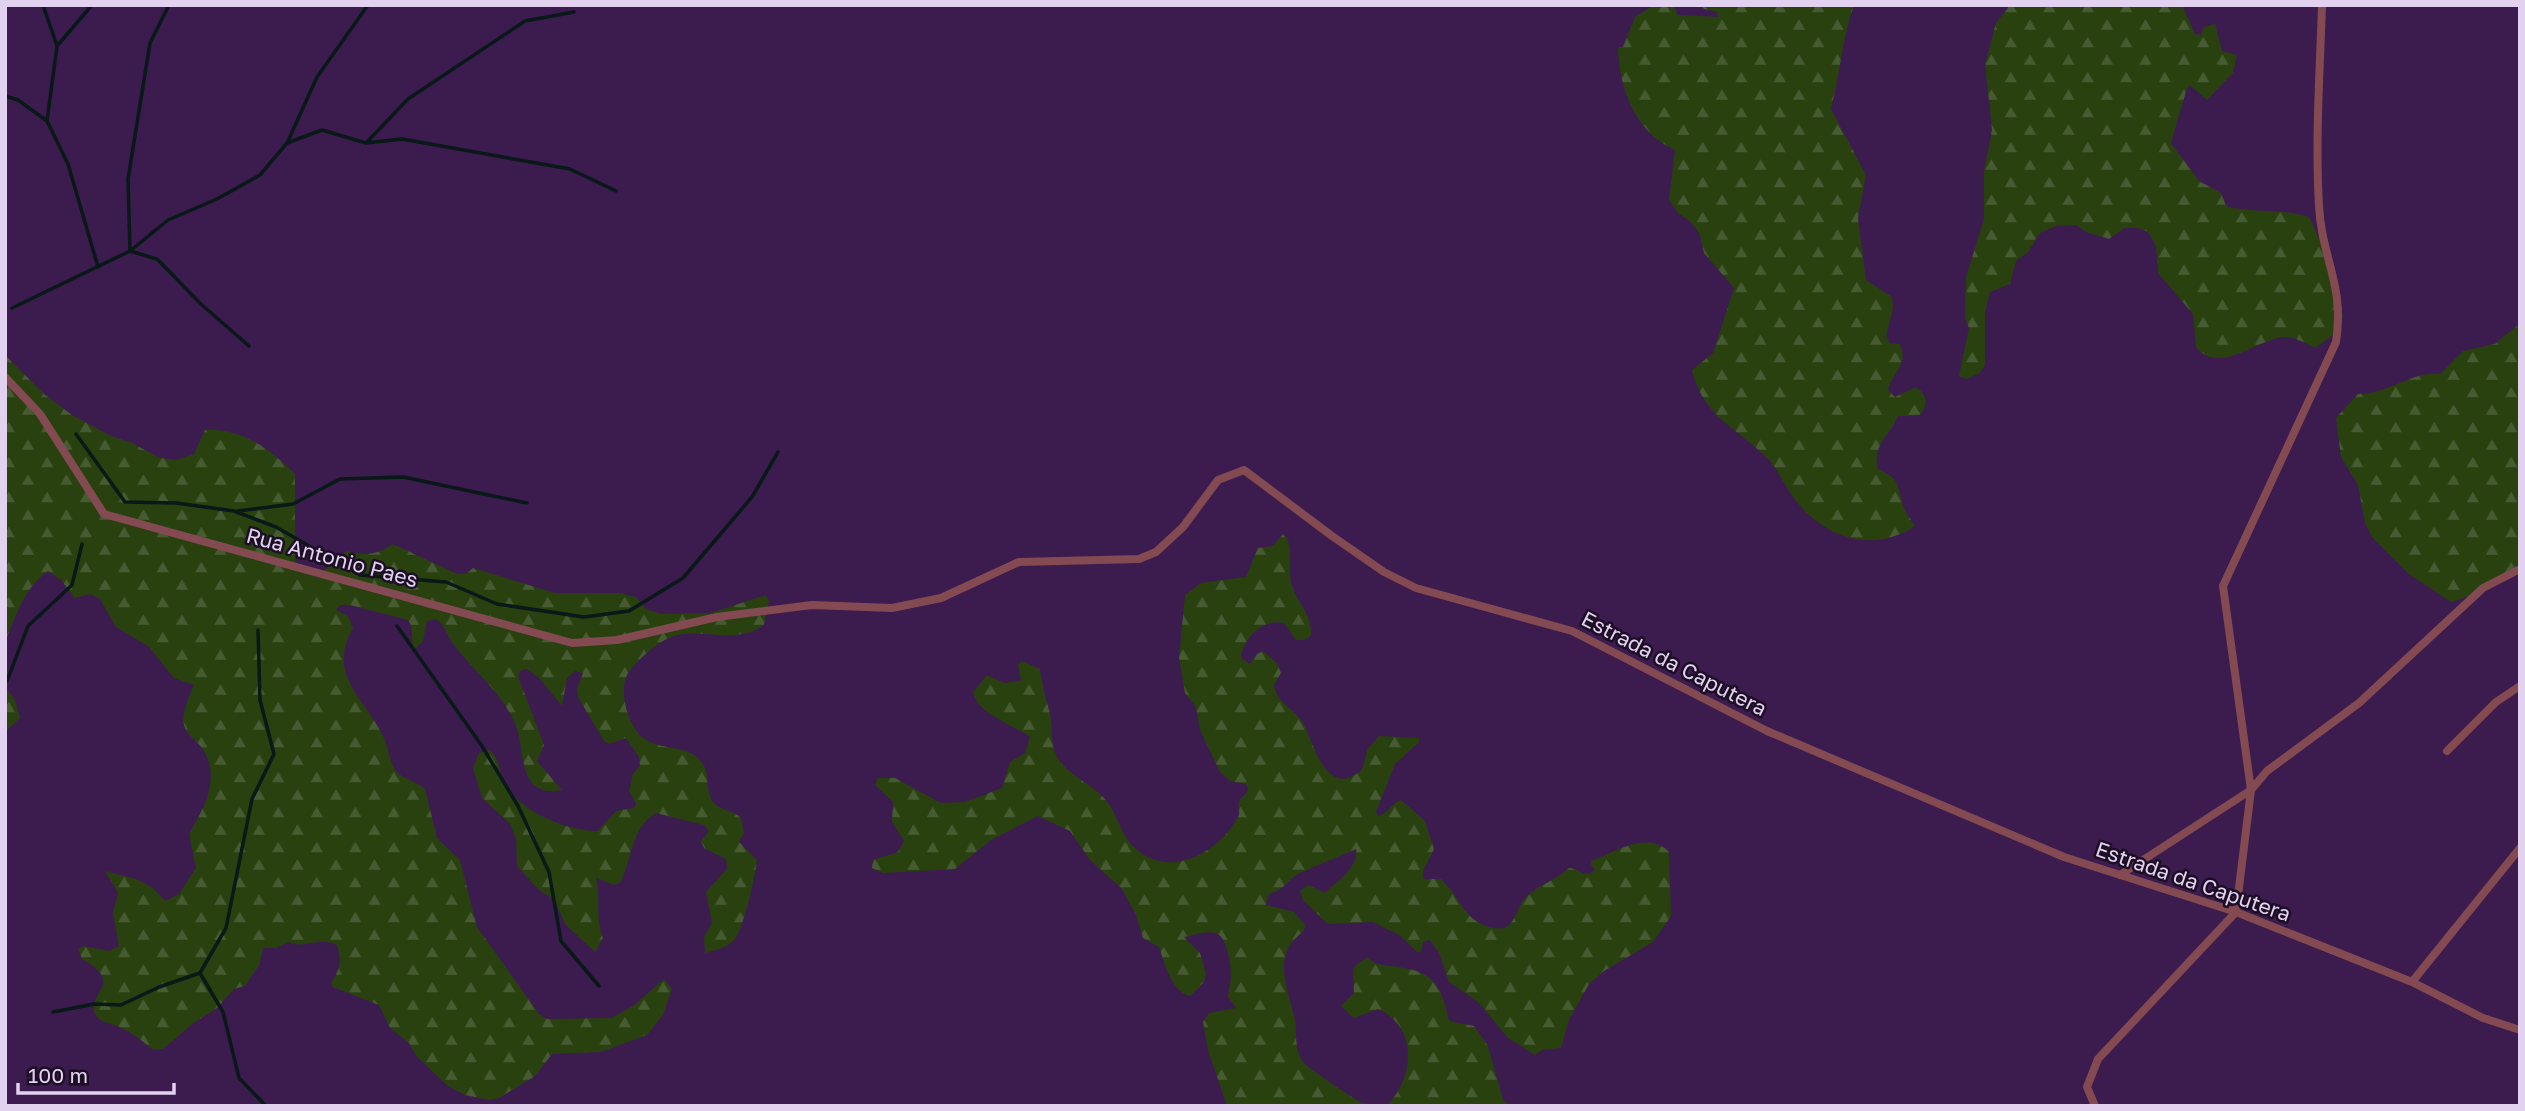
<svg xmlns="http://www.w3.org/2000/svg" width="2525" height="1111" font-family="'Golos Text',sans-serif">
<defs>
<pattern id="forest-firs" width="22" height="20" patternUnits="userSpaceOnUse" patternTransform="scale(1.75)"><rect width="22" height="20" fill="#28410f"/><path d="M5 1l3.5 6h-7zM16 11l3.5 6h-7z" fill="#475b32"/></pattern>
</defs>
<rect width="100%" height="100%" fill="#3c1b4e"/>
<!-- forest -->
<path fill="url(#forest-firs)" d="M 1654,5 L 1673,5 L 1678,15 L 1718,17 L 1717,12 L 1704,9 L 1701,5 L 1854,5 C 1842,38 1840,75 1831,109 L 1866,175 L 1858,218 L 1866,280 L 1892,297 L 1893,308 L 1886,336 L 1890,343 L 1900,344 C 1909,365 1893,371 1888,390 L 1895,397 L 1916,387 C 1927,394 1929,405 1920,415 L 1898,416 C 1889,437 1872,445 1878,469 C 1901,479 1897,486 1903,505 C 1905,512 1911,520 1915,526 C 1872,555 1822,537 1793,497 C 1783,483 1778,469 1766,457 C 1735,426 1704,418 1692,370 L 1713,353 L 1734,288 L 1704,253 L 1700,235 L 1691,222 L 1678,213 L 1669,200 L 1675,150 C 1635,132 1619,89 1618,47 L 1623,47 L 1635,17 Z
M 2007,5 L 2182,5 L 2195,34 L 2201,35 L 2204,27 L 2215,24 L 2222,51 L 2237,55 L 2233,73 L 2207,100 L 2190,85 L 2187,88 L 2171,143 L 2199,181 L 2221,193 L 2226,206 C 2254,214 2282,208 2309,217 C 2318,233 2347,306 2342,321 C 2338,334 2324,341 2315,348 C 2305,343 2295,337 2284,337 C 2257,339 2219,376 2196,347 L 2193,314 L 2158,273 L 2156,246 L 2148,232 L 2138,228 L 2124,228 L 2109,239 L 2086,232 L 2076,225 L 2056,226 L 2040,233 L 2028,252 L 2016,261 L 2010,284 L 1990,292 L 1985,312 L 1985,365 L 1980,373 L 1967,379 L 1959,376 L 1969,328 L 1965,318 L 1966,277 L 1984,219 L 1984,171 L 1992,130 L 1985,65 L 1996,23 L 2008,8 Z
M 2520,323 L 2520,564 L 2467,597 L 2451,602 L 2409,574 L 2372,537 L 2365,523 L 2358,485 L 2341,457 L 2336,418 L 2358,394 C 2388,395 2410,371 2440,374 L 2463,351 L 2495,344 Z
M 5,355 L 44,394 L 72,415 L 109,435 L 132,443 L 160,458 L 176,460 L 194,454 L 205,430 C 242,428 270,449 295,474 L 295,560 L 304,573 L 321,573 L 347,551 C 366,556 377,555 393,544 L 457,574 L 466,574 L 473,568 L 555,593 L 620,593 L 636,597 L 646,609 L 661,614 L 710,613 L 766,595 L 769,601 L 764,625 C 735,646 700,626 671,637 C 658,642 633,663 627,675 C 618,692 629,729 645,739 C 660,750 685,745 699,759 C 713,773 703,790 714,803 C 721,811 734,810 741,818 L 744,833 L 739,842 L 757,860 C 755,878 744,926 735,939 C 728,948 715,950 705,953 L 704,937 L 712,923 L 706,892 L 727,869 L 726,859 L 704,848 L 701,841 L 709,831 L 704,825 L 656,813 C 631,827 632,861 620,883 L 614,885 L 596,878 C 601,899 595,918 603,938 L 595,952 L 565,924 L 555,900 L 539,890 L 517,866 L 516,839 L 510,824 L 482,798 L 473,768 L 479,753 L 490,750 C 500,760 499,773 505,784 C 520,812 568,831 598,831 L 616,811 L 634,808 L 636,803 L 629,791 L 633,774 L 640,766 L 639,757 L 626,738 L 609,744 L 604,741 L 578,697 L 577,689 L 583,673 L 575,671 L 567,678 L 562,706 L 540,679 L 527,669 L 521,670 L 518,676 L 544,745 L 537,761 L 562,790 C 551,792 540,792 532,783 C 520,768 523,744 516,726 C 504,694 474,672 454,645 C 447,636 446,625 436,619 L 427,621 L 423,641 L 415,649 C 409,640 415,629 408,620 L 350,605 L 340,605 L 336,610 L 348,616 L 353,628 C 326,675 365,698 383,736 C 389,748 389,762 397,772 C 403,779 418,782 425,789 L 437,838 L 460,860 L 477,927 L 539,1014 L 547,1019 L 611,1018 L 633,1006 L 664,979 L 672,989 L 663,1015 L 647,1035 L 601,1052 L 552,1054 L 535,1076 L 499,1098 L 490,1100 L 465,1095 L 448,1086 L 417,1057 L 409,1043 L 390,1028 L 379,1005 L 333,987 L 331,983 C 340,969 342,962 337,945 C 316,936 307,950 288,942 L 276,948 L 263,948 L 260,963 L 245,986 L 234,989 L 217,1008 L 192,1024 L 163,1049 L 153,1050 C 139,1038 129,1030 111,1024 C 106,1022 100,1021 97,1017 C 81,995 129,984 82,959 L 78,949 L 84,946 L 109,951 L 119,946 L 113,913 L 118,893 L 105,871 L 136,879 L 153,888 L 165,901 L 179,894 L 196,868 L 189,834 C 201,813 214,792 210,767 C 202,727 166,746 194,685 L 174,678 L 148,646 L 116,627 L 100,599 L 90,594 L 75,598 L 61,580 L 48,571 C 24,588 16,616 5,642 Z
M 1283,534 C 1295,544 1288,569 1291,583 C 1296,602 1312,613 1311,635 L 1304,640 L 1296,640 L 1284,623 C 1264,618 1243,638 1241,658 L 1250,664 L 1257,654 L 1263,651 L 1277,663 L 1281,673 L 1274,685 C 1277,704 1294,708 1303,723 C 1313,740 1325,797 1358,773 C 1366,767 1364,756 1368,749 C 1371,744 1376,740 1379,736 L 1419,738 L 1419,742 L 1395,764 L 1376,812 L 1378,816 C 1387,814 1392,803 1401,800 L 1425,821 L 1434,849 L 1423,871 L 1423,879 L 1441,879 C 1454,891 1461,908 1472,918 C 1480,925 1503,935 1511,923 C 1518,914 1519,903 1528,895 C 1541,884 1556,880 1569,868 C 1579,868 1585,880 1595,870 L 1591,865 L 1591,861 C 1615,852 1648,830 1669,852 L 1671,916 L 1653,942 L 1604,971 L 1589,984 L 1569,1020 L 1561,1048 L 1542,1050 L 1535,1055 L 1508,1038 L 1478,1002 L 1449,982 L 1439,953 L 1430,940 L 1423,942 L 1421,952 L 1417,952 L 1399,935 L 1373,922 L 1328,924 L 1303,900 L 1300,891 L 1308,885 L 1325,893 C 1337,882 1359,867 1356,849 C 1338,857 1318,865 1300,873 C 1287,880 1286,889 1269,894 L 1266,905 L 1294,912 L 1305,925 L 1304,931 C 1270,955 1288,987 1295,1020 C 1297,1034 1294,1049 1303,1062 C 1305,1066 1353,1098 1360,1102 C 1369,1106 1378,1105 1387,1105 C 1415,1078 1418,1026 1378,1009 L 1354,1018 L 1341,1006 L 1354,993 L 1353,968 L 1367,957 C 1375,965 1381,965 1392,966 C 1432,971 1441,982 1449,1021 L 1474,1026 L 1488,1046 L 1503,1100 L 1511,1106 L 1227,1106 L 1208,1050 L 1203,1022 L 1209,1013 L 1236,1008 L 1228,997 C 1231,980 1232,973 1229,958 C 1223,926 1213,930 1184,937 L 1200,953 L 1206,973 L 1204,982 L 1190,996 C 1171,991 1165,964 1159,947 L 1143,938 L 1136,915 L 1122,889 L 1090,860 L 1070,831 L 1038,816 L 991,840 L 955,869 L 883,873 L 872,868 L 873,860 L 898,852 L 904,841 L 892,822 L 893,802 L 875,785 L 878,778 L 895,778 L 941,803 L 965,802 L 1002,788 L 1010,762 L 1025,753 L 1030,737 C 1012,724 977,714 973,692 L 987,675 L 1004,683 L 1021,681 L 1018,665 L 1022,661 L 1040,669 C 1042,684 1045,696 1049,710 C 1054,726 1049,742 1057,757 C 1067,775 1092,784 1105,799 C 1118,814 1120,835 1136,849 C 1170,879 1219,853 1238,817 C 1241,812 1237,807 1239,802 C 1241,796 1246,796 1248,789 L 1246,784 L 1230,781 L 1220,772 L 1200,730 L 1196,707 L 1185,693 L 1179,658 L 1185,595 L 1201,583 L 1246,577 L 1258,548 L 1273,546 Z
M 5,686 L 15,700 L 20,718 L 5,732 Z"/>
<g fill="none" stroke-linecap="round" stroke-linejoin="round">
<!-- stream -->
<path stroke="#081918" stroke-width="3.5" d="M 43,5 L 57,46
M 92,5 L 57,46 L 47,121 L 68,164 L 98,267
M 169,5 L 150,43 L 128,179 L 130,251 L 157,259 L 202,305 L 249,346
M 5,96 L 18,100 L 47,121
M 288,141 L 317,77 L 368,5
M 367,142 L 408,99 L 525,21 L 574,12
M 12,308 L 130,251 L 168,220 L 217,199 L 260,175 L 287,143 L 322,130 L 366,143 L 402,139 L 570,169 L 616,191
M 76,434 L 125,502 L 176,503 L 234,511 L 276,527 L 360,575 L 446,582 L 497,604 L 584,617 L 629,611 L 683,578 L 752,497 L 778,452
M 238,511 L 293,504 L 340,479 L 403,477 L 527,503
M 397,626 L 482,746 L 518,806 L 549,872 L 561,941 L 599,986
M 258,630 L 260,700 L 274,754 L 252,799 L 226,928 L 200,973 L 223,1012 L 239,1078 L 266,1106
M 7,681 L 28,626 L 72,585 L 82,544
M 53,1012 L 94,1004 L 121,1005 L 159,987 L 200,973"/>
<!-- minor -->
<path stroke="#834a52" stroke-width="8" d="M 5,377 L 40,414 L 104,514 L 572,643 L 617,640 L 717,617 L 812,605 L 892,608 L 941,598 L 1019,562 L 1139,559 L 1156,552 L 1183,527 L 1218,480 L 1244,470 L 1332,536 L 1384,572 L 1416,588 L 1572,631 L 1767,731 L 2064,857 L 2236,912 L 2412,982 L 2483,1018 L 2520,1030
M 2447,751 L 2496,702 L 2520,686
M 2251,790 L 2223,586 L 2336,342 C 2345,284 2321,257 2319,205 C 2315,139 2320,71 2322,5
M 2120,875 L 2251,790
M 2412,982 L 2520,848
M 2095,1106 L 2087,1087 L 2098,1059 L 2236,912 L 2251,790 L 2267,771 L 2359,703 L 2483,588 L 2520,569"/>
</g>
<g text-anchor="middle" stroke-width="5" stroke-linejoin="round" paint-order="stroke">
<!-- street labels -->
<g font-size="21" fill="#e3d1f0" stroke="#1c0e24">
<text transform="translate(332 558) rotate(15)" y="7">Rua Antonio Paes</text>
<text transform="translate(1674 664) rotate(27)" y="7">Estrada da Caputera</text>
<text transform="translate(2193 882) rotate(19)" y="7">Estrada da Caputera</text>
</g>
</g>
<!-- border -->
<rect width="2525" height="1111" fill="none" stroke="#e3d1f0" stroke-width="14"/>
<!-- scale -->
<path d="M18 1083v10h156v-10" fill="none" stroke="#e3d1f0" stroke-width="3.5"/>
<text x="28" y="1083" font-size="21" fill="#e3d1f0" stroke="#1c0e24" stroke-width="5" paint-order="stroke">100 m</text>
</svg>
